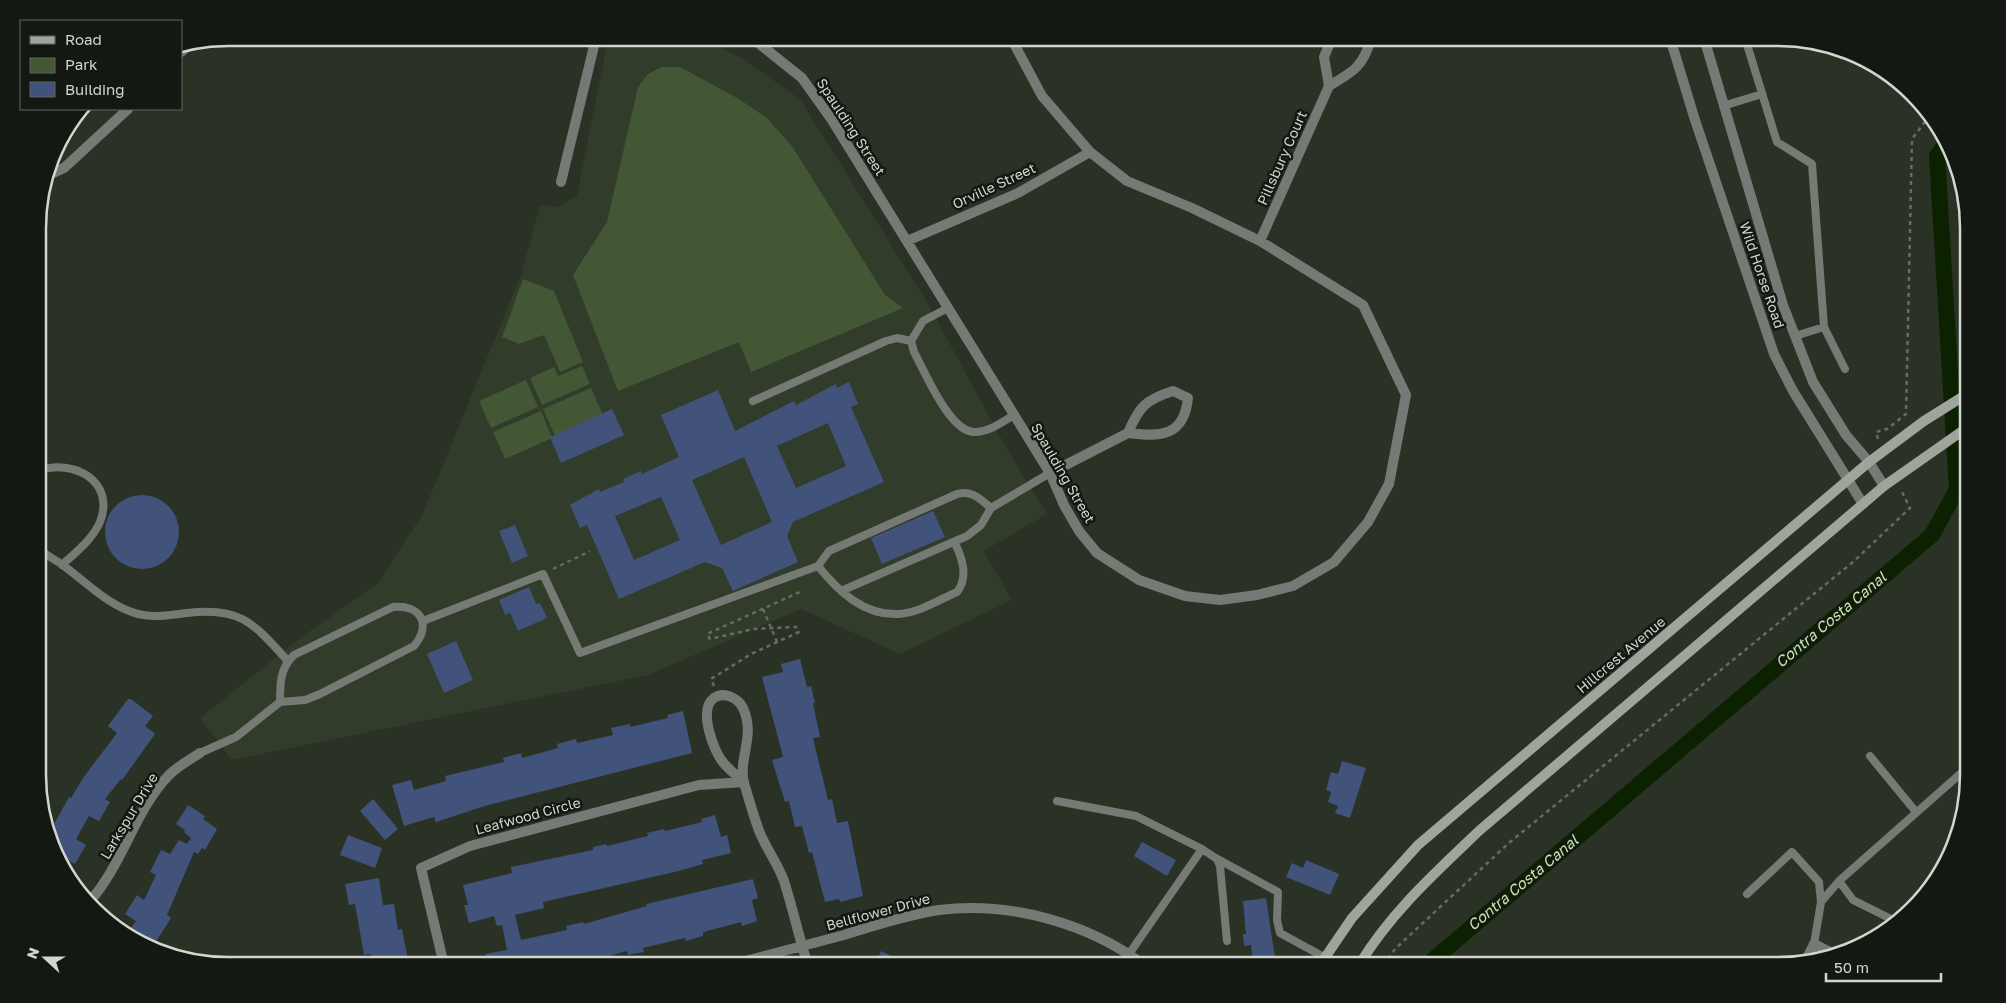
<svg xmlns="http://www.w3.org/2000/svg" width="2006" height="1003" font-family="'Golos Text',sans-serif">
<rect width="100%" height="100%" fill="#2a3125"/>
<!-- built -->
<path fill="#313c2a" d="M 608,38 L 701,38 L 742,58 L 800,99 L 930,307 L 1007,449 L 1047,514 L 984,551 L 1012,600 L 900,654 L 801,609 L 648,675 L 232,760 L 200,718 L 300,638 L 378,583 L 423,513 L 521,275 L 540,205 L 558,207 L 577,195 Z"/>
<!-- green -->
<path fill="#435734" d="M 661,67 L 680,67 L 739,99 L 767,118 L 792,146 L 885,295 L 903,308 L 751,372 L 739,342 L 618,391 L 573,275 L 607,222 L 638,87 L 648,74 Z
M 523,279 L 554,291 L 583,362 L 560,372 L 544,335 L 519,344 L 502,337 Z
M 582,366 L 590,384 L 542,405 L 530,378 L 554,367 L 558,376 Z
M 526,380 L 538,407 L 491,428 L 479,401 Z
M 591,388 L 603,415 L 555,436 L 543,409 Z
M 541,411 L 552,438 L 505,459 L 493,432 Z"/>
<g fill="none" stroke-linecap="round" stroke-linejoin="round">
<!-- canal -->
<path stroke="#0c2100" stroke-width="16" d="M 1427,965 L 1932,535 L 1957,489 L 1937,156 L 1945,145"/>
</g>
<!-- building -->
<path fill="#41537b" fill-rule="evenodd" d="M 849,382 L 858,404 L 851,407 L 884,482 L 793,522 L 787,536 L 798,562 L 733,591 L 722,568 L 705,562 L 619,599 L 587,525 L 580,528 L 570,505 L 599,489 L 600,492 L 624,482 L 623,479 L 641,471 L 642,474 L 679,457 L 661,415 L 718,390 L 735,431 L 794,401 L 796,405 L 836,384 L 837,388 ZM 828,423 L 846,466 L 796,488 L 777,446 ZM 744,457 L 772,522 L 721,545 L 692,480 ZM 661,497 L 680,540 L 634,560 L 615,516 Z
M 612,409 L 624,435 L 561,463 L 550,437 Z
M105 532a37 37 0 1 1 74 0a37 37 0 1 1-74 0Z
M 933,511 L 945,537 L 882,564 L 871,538 Z
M 515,525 L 528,556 L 512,563 L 499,531 Z
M 529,587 L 536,604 L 540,603 L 547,618 L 518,631 L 510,613 L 505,615 L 499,600 Z
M 456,641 L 473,680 L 444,693 L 427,654 Z
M 800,659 L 807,687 L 811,686 L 815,703 L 813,703 L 820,737 L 813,738 L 821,771 L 828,800 L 832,799 L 837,823 L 848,821 L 863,896 L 840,902 L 839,899 L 825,902 L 812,852 L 809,853 L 802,826 L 795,827 L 789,801 L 785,802 L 772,760 L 783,757 L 762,677 L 783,672 L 781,664 Z
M 128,699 L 131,699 L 153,716 L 145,726 L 155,734 L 122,780 L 121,779 L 105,799 L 110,802 L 99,821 L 89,816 L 76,839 L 86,845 L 75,864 L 64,858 L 61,863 L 52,847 L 45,822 L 53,826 L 69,797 L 71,798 L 83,778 L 117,733 L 108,726 Z
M 683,711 L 692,753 L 485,806 L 436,822 L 434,817 L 404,826 L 392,785 L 411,780 L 414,790 L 446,781 L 445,776 L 504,762 L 503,758 L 521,753 L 522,758 L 558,748 L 557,744 L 576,739 L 577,743 L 613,735 L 611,728 L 630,724 L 630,727 L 668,718 L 667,715 Z
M 1342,761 L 1366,768 L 1350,818 L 1335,813 L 1338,806 L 1328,802 L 1331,792 L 1326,790 L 1331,772 L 1338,774 Z
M 373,799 L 398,829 L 385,840 L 360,811 Z
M 188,805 L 205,816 L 203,819 L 217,829 L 205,850 L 202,848 L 198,854 L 194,852 L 167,915 L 171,918 L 152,948 L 149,947 L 128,932 L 136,921 L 125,914 L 137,895 L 144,900 L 156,875 L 150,872 L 161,850 L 170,854 L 179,840 L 187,844 L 191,838 L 184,832 L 185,830 L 176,824 Z
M 715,815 L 721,837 L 727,835 L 731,853 L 702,860 L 703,864 L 679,871 L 543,902 L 544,908 L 515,915 L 521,940 L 567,930 L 566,926 L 583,922 L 584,924 L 647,906 L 646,904 L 753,879 L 758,898 L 752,900 L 757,921 L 742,926 L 741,922 L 707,931 L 703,933 L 703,936 L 686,941 L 685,938 L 643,948 L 644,952 L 628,955 L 627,951 L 589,962 L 590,965 L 487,965 L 485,954 L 507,950 L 502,925 L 497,926 L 494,916 L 469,923 L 464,905 L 468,905 L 463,885 L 512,873 L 511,867 L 593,850 L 593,847 L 606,844 L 607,846 L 648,836 L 647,833 L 664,829 L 665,831 L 702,822 L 701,819 Z
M 348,835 L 382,848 L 375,868 L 340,855 Z
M 1142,842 L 1176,860 L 1167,876 L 1134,856 Z
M 1306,860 L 1339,874 L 1330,895 L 1286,877 L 1292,863 L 1303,868 Z
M 379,878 L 383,905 L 394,904 L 398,930 L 402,929 L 409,965 L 373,965 L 371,954 L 364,955 L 355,904 L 349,905 L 345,884 Z
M 1266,898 L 1276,964 L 1253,965 L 1251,945 L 1244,946 L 1243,934 L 1246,934 L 1243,901 Z
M 881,951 L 910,965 L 875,965 Z"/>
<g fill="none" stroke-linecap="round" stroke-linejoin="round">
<!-- path -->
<path stroke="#666c61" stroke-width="2.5" stroke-dasharray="4 4" stroke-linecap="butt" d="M 1878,439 L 1876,432 L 1887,429 L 1906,414 L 1912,139 L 1930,115
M 553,569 L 590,551
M 763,609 L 777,642
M 714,686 L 711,679 L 751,654 L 799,632 L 796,627 L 753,629 L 710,639 L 707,634 L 802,591
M 1383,965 L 1396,948 L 1510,842 L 1853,562 L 1910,508 L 1901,490"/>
<!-- service -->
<path stroke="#767a74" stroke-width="8" d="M 1745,38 L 1777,142 L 1812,164 L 1824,327 L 1795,336
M 1723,106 L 1762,94
M 948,308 L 923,321 L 911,341 L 914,352 C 925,372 950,433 975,432 C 989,432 1002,422 1014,415
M 1824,327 L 1845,369
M 753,401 L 886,341 L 897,338 L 911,341
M 38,471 C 73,458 116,481 100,522 C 92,540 76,552 62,565
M 955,543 C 962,558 969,577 957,592 C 939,600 918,613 899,614 C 864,616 838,591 818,566 L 829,551 L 957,494 C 972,490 980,499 991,508
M 39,549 C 47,556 56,560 64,566 C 87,583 110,607 138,614 C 155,618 171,615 187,613 C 241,606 254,624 288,661
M 841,591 L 967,536 L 981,525 L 991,508 L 1050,473
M 423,621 L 543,574 L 580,653 L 818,566
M 1966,689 L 1968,691
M 200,753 L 236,737 L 280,702 L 305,700 L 320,694 L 414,646 C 432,625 421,604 393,607 L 294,655 C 280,668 280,684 280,702
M 1870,756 L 1916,812
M 1057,801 L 1136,816 L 1202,849 L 1129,954
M 1202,849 L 1217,859 L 1220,866 L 1227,941
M 1214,857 L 1278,892 L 1277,920 L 1280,933 L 1324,957
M 1839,881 L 1853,900 L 1897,922
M 1747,894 L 1792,852 L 1819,882 L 1821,902 L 1814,944
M 1821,902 L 1839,881 L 1968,767"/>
<!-- minor -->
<path stroke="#767a74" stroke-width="10" d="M 745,38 L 757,42 L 802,78 L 832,120 L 1050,473 L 1064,505 L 1079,531 L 1097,553 L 1139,580 L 1185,596 L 1220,600 L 1257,595 L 1293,586 L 1334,562 L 1368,522 L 1389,484 L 1406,395 L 1363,305 L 1260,241 L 1192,208 L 1127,181 L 1090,152 L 1042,96 L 1011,38
M 181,52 L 189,45
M 1329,86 C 1353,72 1364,66 1371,38
M 1329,86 L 1324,57 L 1332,38
M 49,175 L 64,168 L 128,109
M 561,182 L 596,38
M 907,241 L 1018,193 L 1090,152
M 1260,241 L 1329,86
M 1173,391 L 1188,398 C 1184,437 1160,437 1128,433 C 1139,407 1145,400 1173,391 Z
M 1869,462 L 1884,486
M 1050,473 L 1128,433
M 744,782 C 736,775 728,769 722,761 C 713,749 698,709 714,698 C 724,691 738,698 743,708 C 756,737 738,756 744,783 C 749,799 754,818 760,833 C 767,850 778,864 784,881 C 793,909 799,938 808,965
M 90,901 C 123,864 135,810 169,775 C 178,766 189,760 200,753
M 1805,962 L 1814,944 L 1832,953
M 444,965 L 421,868 L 470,846 L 699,785 L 744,782
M 730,965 C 768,955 806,945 844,935 C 875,925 907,915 939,910 C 1009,901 1088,923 1144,965"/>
<!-- tertiary -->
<path stroke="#767a74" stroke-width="10" d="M 1670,38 L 1695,120 L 1774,354 L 1793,391 L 1863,504
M 1704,38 L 1783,305 L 1813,382 L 1846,435 L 1869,462"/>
<!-- secondary -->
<path stroke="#9fa59b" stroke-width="10" d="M 1320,965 L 1352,918 L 1418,845 L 1869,462 L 1924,421 L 1967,394
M 1359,965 C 1391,912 1436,872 1480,830 L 1884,486 L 1968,427"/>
</g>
<g text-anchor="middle" stroke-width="5" stroke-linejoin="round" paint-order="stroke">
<!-- street labels -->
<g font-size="14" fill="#d1d6ce" stroke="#141812">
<text transform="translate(851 127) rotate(57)" y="5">Spaulding Street</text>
<text transform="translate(1282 158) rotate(-66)" y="5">Pillsbury Court</text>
<text transform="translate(994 186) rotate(-25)" y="5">Orville Street</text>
<text transform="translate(1762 275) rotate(71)" y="5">Wild Horse Road</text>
<text transform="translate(1063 473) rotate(60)" y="5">Spaulding Street</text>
<text transform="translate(1621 655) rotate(-40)" y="5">Hillcrest Avenue</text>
<text transform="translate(129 816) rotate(-59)" y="5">Larkspur Drive</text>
<text transform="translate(528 816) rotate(-15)" y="5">Leafwood Circle</text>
<text transform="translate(878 912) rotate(-15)" y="5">Bellflower Drive</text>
</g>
<!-- water labels -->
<g font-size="15" font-style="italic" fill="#c2eba6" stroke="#141812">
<text transform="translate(1831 620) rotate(-40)" y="5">Contra Costa Canal</text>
<text transform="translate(1523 883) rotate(-40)" y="5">Contra Costa Canal</text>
</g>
</g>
<!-- crop -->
<path d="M0 0H2006V1003H0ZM228 46H1778A182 182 0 0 1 1960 228V775A182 182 0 0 1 1778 957H228A182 182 0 0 1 46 775V228A182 182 0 0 1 228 46Z" fill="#141812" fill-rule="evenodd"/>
<path fill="none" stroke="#d1d6ce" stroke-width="2.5" d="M228 46H1778A182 182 0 0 1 1960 228V775A182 182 0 0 1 1778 957H228A182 182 0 0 1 46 775V228A182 182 0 0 1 228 46Z"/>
<!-- legend -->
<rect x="20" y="20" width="162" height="90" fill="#141812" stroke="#60645d"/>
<rect x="30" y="36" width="25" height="8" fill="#9fa59b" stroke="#60645d"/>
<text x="65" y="45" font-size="15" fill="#d1d6ce">Road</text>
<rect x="30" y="58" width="25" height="15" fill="#435734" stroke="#60645d"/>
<text x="65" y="70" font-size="15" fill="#d1d6ce">Park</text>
<rect x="30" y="82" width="25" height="15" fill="#41537b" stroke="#60645d"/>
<text x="65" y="95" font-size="15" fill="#d1d6ce">Building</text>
<!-- north arrow -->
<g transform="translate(45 958) rotate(291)" stroke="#141812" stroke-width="4" paint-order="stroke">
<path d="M0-4L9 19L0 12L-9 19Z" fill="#d1d6ce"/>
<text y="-8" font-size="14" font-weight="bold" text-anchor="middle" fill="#d1d6ce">N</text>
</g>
<!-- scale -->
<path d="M1826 973v8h115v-8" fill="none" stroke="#d1d6ce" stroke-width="2.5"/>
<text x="1834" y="973" font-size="15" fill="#d1d6ce" stroke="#141812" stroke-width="4" paint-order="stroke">50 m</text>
</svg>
